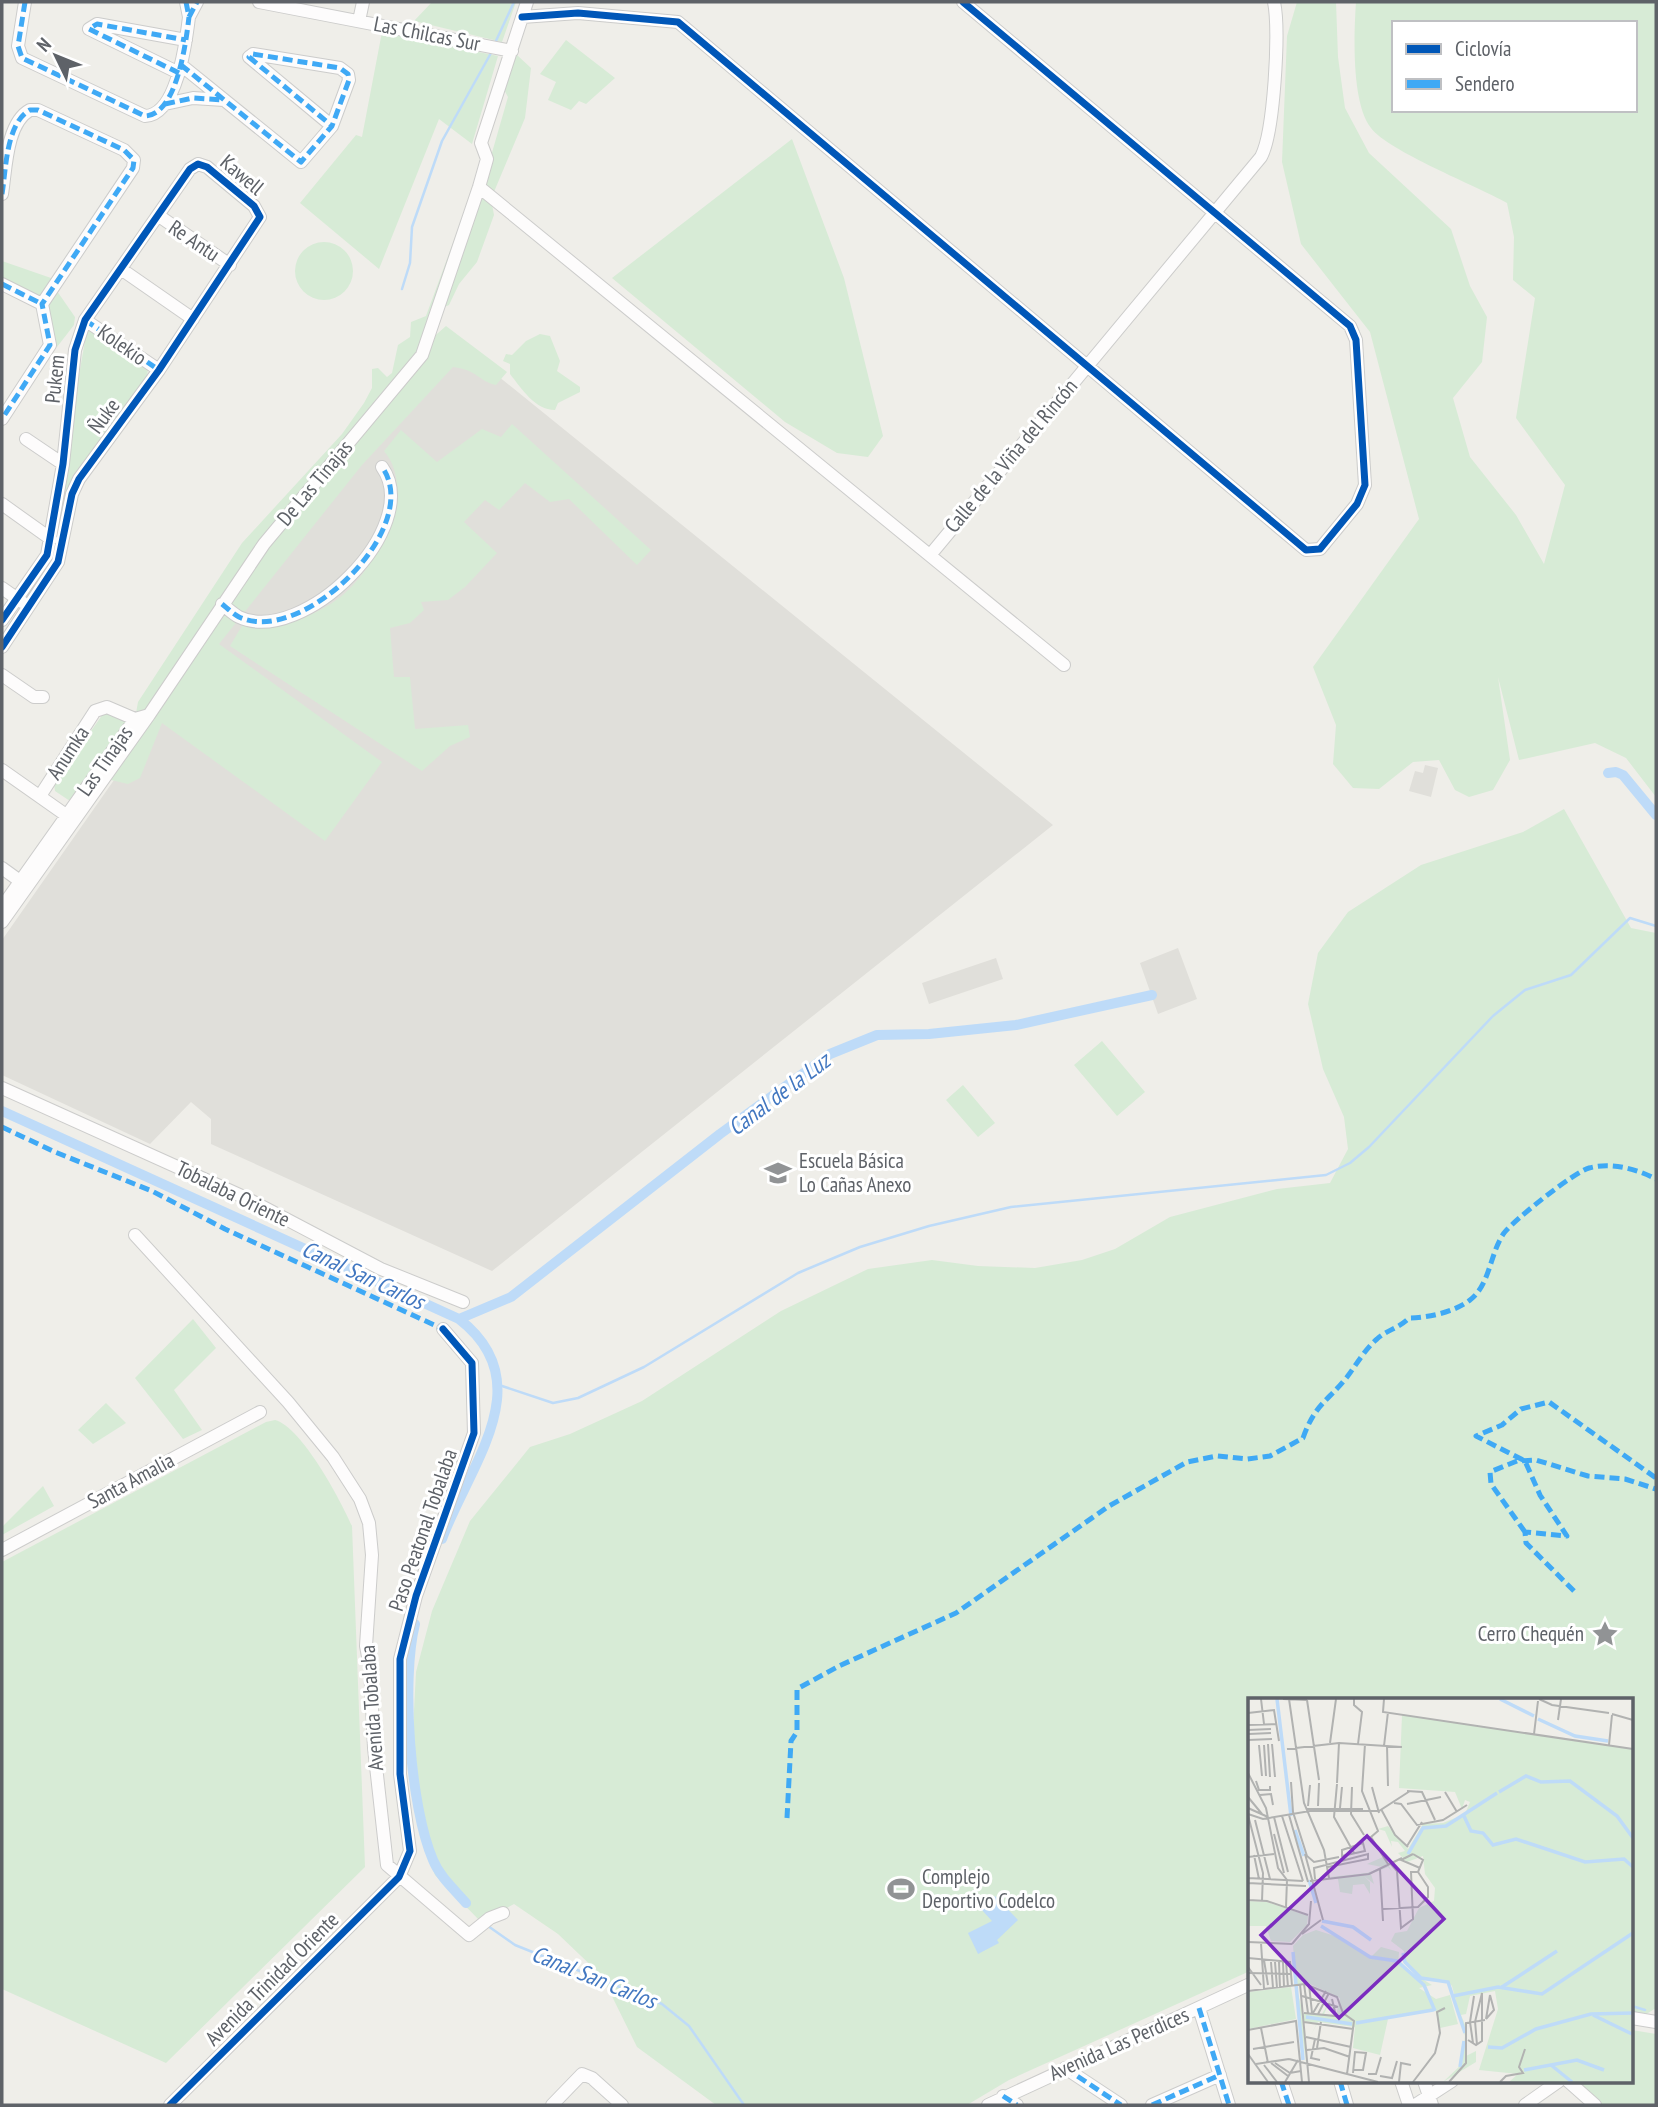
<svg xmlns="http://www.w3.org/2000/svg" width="1658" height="2107" font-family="'PT Sans Narrow',sans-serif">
<rect width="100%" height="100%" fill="#efeee9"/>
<!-- industrial -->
<path fill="#e0dfda" d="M 451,338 L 1053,825 L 492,1271 L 211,1144 L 211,1119 L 191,1102 L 150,1144 L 2,1075 L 2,940 L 266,563 Z
M 1425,765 L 1438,768 L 1431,797 L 1409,791 L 1415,771 L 1423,773 Z
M 1178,948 L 1197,999 L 1158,1014 L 1140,963 Z
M 996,958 L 1003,979 L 929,1004 L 922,983 Z"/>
<!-- green -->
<path fill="#d7ebd6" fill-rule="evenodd" d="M 432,2 L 516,2 L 502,42 L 414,21 Z
M 1297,2 L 1336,2 L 1338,57 L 1345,108 L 1369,153 L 1451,229 L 1470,286 L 1487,317 L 1482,362 L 1453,398 L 1470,457 L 1516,515 L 1544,564 L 1565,485 L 1516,418 L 1535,298 L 1513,280 L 1514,237 L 1507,203 C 1477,186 1388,151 1371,128 C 1351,102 1354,33 1356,2 L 1656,2 L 1656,797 L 1626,758 L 1595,743 L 1519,760 L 1498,677 L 1510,760 L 1493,790 L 1469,797 L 1455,790 L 1439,760 L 1413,762 L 1379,789 L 1353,788 L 1333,764 L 1336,725 L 1313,667 L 1419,519 L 1370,332 L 1301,244 L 1282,162 L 1287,36 ZM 1394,23 L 1635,23 L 1635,110 L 1394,110 Z
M 382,32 L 498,56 L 472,144 L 439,119 L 379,269 L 300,203 L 356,135 L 362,137 Z
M 566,40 L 615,78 L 586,104 L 579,101 L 571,110 L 548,100 L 556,82 L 540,74 Z
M 517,55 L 531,68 L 525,118 L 491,199 L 494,215 L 477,262 L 459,284 L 449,305 L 435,311 L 430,340 L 446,326 L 507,372 L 496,385 C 478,381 478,370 453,367 L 362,465 L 219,644 L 382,762 L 325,841 L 162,723 L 140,778 L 128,784 L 111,780 L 109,772 L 134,724 L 138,702 L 242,543 L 342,434 L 364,403 L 372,388 L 372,369 L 378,368 L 387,377 L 392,373 L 398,345 L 410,337 L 411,322 L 426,316 L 477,178 L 487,170 L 508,97 L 500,82 L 505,63 Z
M 792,139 L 844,278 L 883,436 L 868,457 L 837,453 L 785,422 L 612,278 Z
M295 271a29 29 0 1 1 58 0a29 29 0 1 1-58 0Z
M 2,261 L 51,278 L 41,296 L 2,280 Z
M 57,291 L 75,317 L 74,325 L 57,347 L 48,304 Z
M 87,329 L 148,369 L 147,377 L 84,466 L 55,560 L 32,590 L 46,566 Z
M 540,334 L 550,336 L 560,361 L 557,371 L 580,387 L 580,392 L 558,403 L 555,410 C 535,410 522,389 510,374 L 510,364 L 503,361 L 506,354 L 512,355 L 526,341 Z
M 512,424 L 651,550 L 637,565 L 569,499 L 550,502 L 525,483 L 499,510 L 485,500 L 464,522 L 497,553 L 465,587 L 448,600 L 421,602 L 424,610 L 410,623 L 390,628 L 394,677 L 410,677 L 415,729 L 468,725 L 470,737 L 450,746 L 422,771 L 230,646 L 243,624 C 275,632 320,615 344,594 C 378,564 418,491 384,451 L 401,430 L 437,462 L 482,429 L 501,437 Z
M 105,711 L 128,720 L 70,801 L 55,791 L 54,784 Z
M 1564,809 L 1631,928 L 1656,933 L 1656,2008 L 1640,2018 L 1632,2016 L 1632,1699 L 1250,1699 L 1250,1971 L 1009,2080 L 967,2105 L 716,2105 L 637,2047 L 602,1976 L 558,1934 L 514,1904 L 481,1922 L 435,1875 L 420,1836 L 410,1787 L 416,1672 L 432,1611 L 470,1521 L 530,1447 L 570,1434 L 642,1401 L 781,1311 L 868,1269 L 932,1260 L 978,1266 L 1035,1268 L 1082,1260 L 1115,1249 L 1170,1217 L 1277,1189 L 1330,1183 L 1348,1149 L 1344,1117 L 1323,1069 L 1308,1004 L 1318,953 L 1348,912 L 1421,865 L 1523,832 Z
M 1102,1041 L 1145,1092 L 1117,1116 L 1074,1065 Z
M 963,1085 L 995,1123 L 978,1137 L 946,1100 Z
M 193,1319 L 216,1348 L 174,1390 L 202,1430 L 183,1439 L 135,1378 Z
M 106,1403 L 126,1423 L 93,1444 L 78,1430 Z
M 275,1420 C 302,1427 341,1501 352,1526 L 365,1867 L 166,2063 L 2,1989 L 2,1562 L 266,1422 Z
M 43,1486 L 54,1506 L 2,1535 L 2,1527 Z
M 1632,2030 L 1656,2034 L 1656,2105 L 1596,2105 L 1569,2081 L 1632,2081 Z"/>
<!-- water -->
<path fill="#bedbf8" d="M 995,1896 L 1018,1920 L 997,1940 L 999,1943 L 978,1954 L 968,1933 L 992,1921 L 981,1909 Z"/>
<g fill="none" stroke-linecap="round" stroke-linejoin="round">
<!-- stream -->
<path stroke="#bedbf8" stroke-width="2.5" d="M 495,43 L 514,2
M 402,289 L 410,263 L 412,227 L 442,141 L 491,53
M 499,1385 L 553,1403 L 578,1398 L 644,1367 L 798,1273 L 860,1247 L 929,1226 L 1011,1207 L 1326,1175 L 1350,1163 L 1369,1147 L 1493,1016 L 1525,990 L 1571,975 L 1630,918 L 1656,926
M 488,1926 L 515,1945 L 662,2004 L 689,2026 L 744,2105
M 1632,2006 L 1645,2010"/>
<!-- canal -->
<path stroke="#bedbf8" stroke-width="10" d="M 1608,773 L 1616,772 L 1623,775 L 1656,815
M 2,1111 L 459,1319 C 542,1383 469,1465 442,1539
M 459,1319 L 511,1297 L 720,1134 L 830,1054 L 877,1035 L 929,1034 L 1016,1025 L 1152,995
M 415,1624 C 401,1679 410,1807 433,1860 C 440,1877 454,1889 466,1903"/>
<defs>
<path id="minor" d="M 25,2 L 18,46 L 22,58 L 145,116 C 177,115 186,42 189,17
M 186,2 L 189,17 L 197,2
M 259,2 L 512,51
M 522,17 L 578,13 L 678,22 L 1306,550 L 1320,549 L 1357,504 L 1365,485 L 1356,340 L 1350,326 L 963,2
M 359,21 L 363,2
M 181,65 L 301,162 L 332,126 L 349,80 L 348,74 L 340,68 L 253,54 L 249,57 L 332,126
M 179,73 L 89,29 L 97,24 L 186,40
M 165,104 L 193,98 L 224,100
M 479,187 L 1064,665
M 2,194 C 6,170 6,123 30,110 L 38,110 L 124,150 L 134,160 L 133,168 L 42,304 L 50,345 L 2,419
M 159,216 L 230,265
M 121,269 L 193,319
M 2,284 L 42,304
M 85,320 L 159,370
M 26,439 L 63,464
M 2,504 L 51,539
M 931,554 L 1261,157 C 1274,133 1280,30 1274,2
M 2,588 L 22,602
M 222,604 C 227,608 233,614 239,617 C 302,647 425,527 382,467
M 2,620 L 47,555 L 63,464 L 75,350 L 85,320 L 190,169 L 198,164 L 207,167 L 254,206 L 260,217 L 159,370 L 79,479 L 72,494 L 58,562 L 2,647
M 2,675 L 34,697 L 43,697
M 2,770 L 73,820
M 40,796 L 95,711 L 107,707 L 135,719
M 2,868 L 20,881
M 2,907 L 135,719 L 149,715
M 2,922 L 149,715 L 264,544 L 422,355 L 479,187 L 487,159 L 481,143 L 527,2
M 2,1088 L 246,1198 L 381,1269 L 463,1302
M 135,1235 L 288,1402 L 333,1457 L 360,1499 L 369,1523 L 372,1555 L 366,1646 L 370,1667 L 374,1748 L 387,1865 L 469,1935 L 490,1918 L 503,1913
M 2,1550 L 260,1412
M 1199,2008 L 1229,2105
M 1632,2018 L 1656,2022
M 1065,2068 L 1121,2105
M 1281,2081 L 1289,2105
M 1340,2081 L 1347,2105
M 1401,2081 L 1409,2105
M 1424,2081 L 1432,2105
M 1568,2081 L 1595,2105
M 1003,2096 L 1017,2105
M 170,2105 L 399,1877 L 410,1851 L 400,1774 L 400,1659 L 416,1596 L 474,1433 L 472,1363 L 443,1329
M 552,2105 L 582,2074 L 592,2078 L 622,2105
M 988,2105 L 1250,1984
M 1152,2105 L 1220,2075
M 1415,2105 L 1452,2081
M 1525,2105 L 1559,2081"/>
</defs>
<!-- minor casing -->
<use href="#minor" stroke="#cccccb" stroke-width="14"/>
<!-- minor -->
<use href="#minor" stroke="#fdfcfc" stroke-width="12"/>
<!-- quiet -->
<path stroke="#3fa9f5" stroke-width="5" stroke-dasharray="10 5" stroke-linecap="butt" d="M 25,2 L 18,46 L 22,58 L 145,116 C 177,115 186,42 189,17
M 186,2 L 189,17 L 197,2
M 181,65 L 301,162 L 332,126 L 349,80 L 348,74 L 340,68 L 253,54 L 249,57 L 332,126
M 179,73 L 89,29 L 97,24 L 186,40
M 165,104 L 193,98 L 224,100
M 2,194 C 6,170 6,123 30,110 L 38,110 L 124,150 L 134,160 L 133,168 L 42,304 L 50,345 L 2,419
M 2,284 L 42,304
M 85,320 L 159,370
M 222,604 C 227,608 233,614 239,617 C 302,647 425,527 382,467
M 2,1127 L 55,1152 L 152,1191 L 225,1229 L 443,1329 L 445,1326
M 1525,1532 L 1491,1484 L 1490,1472 L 1517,1461 L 1536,1460 L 1588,1476 L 1625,1479 L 1656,1489
M 1574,1591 L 1526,1543 L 1525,1532 L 1567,1536 L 1540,1495 L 1525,1461 L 1476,1436 L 1502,1425 L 1521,1409 L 1549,1402 L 1656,1478
M 787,1818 L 791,1741 L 797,1732 L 797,1689 L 839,1666 L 956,1613 L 1109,1506 L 1187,1462 L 1217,1456 L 1247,1459 L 1270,1456 L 1303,1438 C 1315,1404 1327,1402 1347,1377 C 1356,1365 1366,1348 1377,1339 C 1387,1330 1399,1328 1409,1318 C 1427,1318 1455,1312 1470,1300 C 1490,1285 1490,1253 1504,1233 C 1514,1220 1574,1172 1589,1168 C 1611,1162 1637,1169 1656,1179
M 1199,2008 L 1229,2105
M 1065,2068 L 1121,2105
M 1281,2081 L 1289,2105
M 1340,2081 L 1347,2105
M 1003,2096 L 1017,2105
M 1152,2105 L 1220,2075"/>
<defs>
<path id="cycleway" d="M 522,17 L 578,13 L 678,22 L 1306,550 L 1320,549 L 1357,504 L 1365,485 L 1356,340 L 1350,326 L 963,2
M 2,620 L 47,555 L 63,464 L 75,350 L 85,320 L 190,169 L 198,164 L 207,167 L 254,206 L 260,217 L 159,370 L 79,479 L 72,494 L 58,562 L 2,647
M 170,2105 L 399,1877 L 410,1851 L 400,1774 L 400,1659 L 416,1596 L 474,1433 L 472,1363 L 443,1329"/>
</defs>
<!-- cycleway casing -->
<use href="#cycleway" stroke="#fff" stroke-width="11"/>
<!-- cycleway -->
<use href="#cycleway" stroke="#0057b8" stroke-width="7"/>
</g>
<!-- icons -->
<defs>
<symbol id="school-bare" viewBox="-9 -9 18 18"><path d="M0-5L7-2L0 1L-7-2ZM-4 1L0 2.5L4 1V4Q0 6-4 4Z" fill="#919395" stroke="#fff" stroke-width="2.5" paint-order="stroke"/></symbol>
<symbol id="sight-bare" viewBox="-9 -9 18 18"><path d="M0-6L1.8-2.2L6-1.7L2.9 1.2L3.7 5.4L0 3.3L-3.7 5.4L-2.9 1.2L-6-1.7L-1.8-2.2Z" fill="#919395" stroke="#fff" stroke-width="2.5" paint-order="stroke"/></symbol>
<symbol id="stadium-bare" viewBox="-9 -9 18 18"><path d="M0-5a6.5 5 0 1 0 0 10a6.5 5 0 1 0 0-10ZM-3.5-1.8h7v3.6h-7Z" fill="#919395" stroke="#fff" stroke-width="2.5" paint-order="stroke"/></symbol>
</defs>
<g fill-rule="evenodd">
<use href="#school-bare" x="759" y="1154" width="38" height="38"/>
<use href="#sight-bare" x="1586" y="1615" width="38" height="38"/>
<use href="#stadium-bare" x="882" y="1870" width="38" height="38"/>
</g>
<g text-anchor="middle" stroke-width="6" stroke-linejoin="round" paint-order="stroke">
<!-- street labels -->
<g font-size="21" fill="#5e6268" stroke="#fff">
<text transform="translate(427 34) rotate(11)" y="7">Las Chilcas Sur</text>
<text transform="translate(242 175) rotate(40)" y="7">Kawell</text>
<text transform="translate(194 241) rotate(34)" y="7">Re Antu</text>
<text transform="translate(122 345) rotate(35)" y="7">Kolekio</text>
<text transform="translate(55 379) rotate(-84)" y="7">Pukem</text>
<text transform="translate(104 416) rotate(-54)" y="7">Ñuke</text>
<text transform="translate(1011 456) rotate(-50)" y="7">Calle de la Viña del Rincón</text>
<text transform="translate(315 483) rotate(-50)" y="7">De Las Tinajas</text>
<text transform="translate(68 753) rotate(-57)" y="7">Anumka</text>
<text transform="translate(105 761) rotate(-55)" y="7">Las Tinajas</text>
<text transform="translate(233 1194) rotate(26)" y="7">Tobalaba Oriente</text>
<text transform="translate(131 1481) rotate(-28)" y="7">Santa Amalia</text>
<text transform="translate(423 1530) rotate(-71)" y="7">Paso Peatonal Tobalaba</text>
<text transform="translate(372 1708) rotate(-94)" y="7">Avenida Tobalaba</text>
<text transform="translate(272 1979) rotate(-45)" y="7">Avenida Trinidad Oriente</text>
<text transform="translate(1119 2044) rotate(-24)" y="7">Avenida Las Perdices</text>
</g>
<!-- poi labels -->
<g font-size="21" fill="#5e6268" stroke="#fff" text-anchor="start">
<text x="799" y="1168">Escuela Básica<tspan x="799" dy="24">Lo Cañas Anexo</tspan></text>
<text x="1584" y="1641" text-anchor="end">Cerro Chequén</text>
<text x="922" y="1884">Complejo<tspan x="922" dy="24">Deportivo Codelco</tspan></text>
</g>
<!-- water labels -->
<g font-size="23" font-style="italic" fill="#4277c0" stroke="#fff">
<text transform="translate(779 1094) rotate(-37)" y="8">Canal de la Luz</text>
<text transform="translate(363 1275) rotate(25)" y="8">Canal San Carlos</text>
<text transform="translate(594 1977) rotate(22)" y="8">Canal San Carlos</text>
</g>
</g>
<!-- overview -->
<g transform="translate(1248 1698)">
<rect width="385" height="385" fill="#efeee9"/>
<path d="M 154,17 L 385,51 L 385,384 L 261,384 L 270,376 L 231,372 L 250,311 L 247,293 L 222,298 L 218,316 L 213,317 L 218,329 L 218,358 L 228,353 L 228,364 L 195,384 L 214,366 L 217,338 L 204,288 L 198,282 L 174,280 L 157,264 L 156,253 L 143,243 L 147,235 L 159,233 L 171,210 L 186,203 L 187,190 L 177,176 L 175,158 L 159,164 L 150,155 L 157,153 L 150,144 L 143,143 L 144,149 L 137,133 L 130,131 L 140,128 L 160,151 L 175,126 L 195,125 L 217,116 L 222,104 L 217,102 L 214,111 L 207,94 L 151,90 ZM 135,159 L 144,173 L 140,169 L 123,176 L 126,186 L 116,178 L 122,184 L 122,196 L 116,186 L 105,187 L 104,196 L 92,194 L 90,181 L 82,179 L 119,175 L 134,169 L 119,166 ZM 0,203 L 19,204 L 60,218 L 59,227 L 42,244 L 23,243 L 18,228 L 0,228 ZM 68,232 L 96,241 L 122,260 L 133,249 L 151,254 L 150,266 L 184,287 L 171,290 L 188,301 L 202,297 L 210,326 L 192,330 L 187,311 L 140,321 L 132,357 L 105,350 L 107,329 L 70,324 L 63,337 L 69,325 L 56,323 L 58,365 L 48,288 L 55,315 L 74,316 L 85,297 L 76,316 L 88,318 L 92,300 L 60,285 L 49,287 L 45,248 L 55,237 ZM 43,289 L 48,321 L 0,331 L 0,294 Z" fill="#d7ebd6"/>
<path fill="none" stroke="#bedbf8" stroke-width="3.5" d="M 29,1 L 43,118M 252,1 L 286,18M 290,21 L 327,38 L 360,43M 251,94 L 278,78 L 293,84 L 322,83 L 369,118 L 385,140M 216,118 L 223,133 L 235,135 L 245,147 L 268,141 L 337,164 L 376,161 L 385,169M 47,132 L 56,158M 160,156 L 175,130 L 198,128 L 249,95M 61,182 L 68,205M 74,223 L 105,229 L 123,242M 73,228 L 122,259 L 149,263 L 176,287 L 187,313M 45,254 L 55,362M 155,255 L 157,264 L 173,280 L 200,284 L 217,335M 254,289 L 309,253M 205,298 L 250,289 L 294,296 L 385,235M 345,317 L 384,336M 58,319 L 104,326M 108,325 L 185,312M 240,349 L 254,350 L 288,331 L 343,316 L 385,315M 303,367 L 324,384M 212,369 L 216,343M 276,372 L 329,362 L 356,372"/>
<path fill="none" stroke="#b1b2b1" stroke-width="2" d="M 13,1 L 16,26M 35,1 L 59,2M 41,1 L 56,105 L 76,152 L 81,180M 106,1 L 106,7 L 114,14 L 110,46M 136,1 L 135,14 L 385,51M 291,1 L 304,7 L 361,15M 59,2 L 71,82M 0,15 L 26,12 L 31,43M 364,16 L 385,22M 310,22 L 313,1M 0,27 L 28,26M 0,32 L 23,31M 1,36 L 23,35M 286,36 L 290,3M 0,42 L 24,41M 82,45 L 88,1M 20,46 L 22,79M 24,46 L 27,79M 117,46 L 114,93 L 130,133 L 123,139 L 140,166M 11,47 L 14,78M 16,47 L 18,78M 361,47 L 364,17M 136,48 L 140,14M 139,48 L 140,88M 39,51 L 91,45 L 154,49M 0,75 L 18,110 L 30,170 L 39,182 L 38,209M 8,83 L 11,92 L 22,92 L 22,88M 43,84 L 45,114 L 59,158 L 66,164 L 91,159M 89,85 L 91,45M 89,86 L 86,119 L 106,155M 104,89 L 103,116 L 116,137M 124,89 L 131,115M 159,93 L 174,94 L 187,122M 197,94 L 209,114M 12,97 L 23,96 L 25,107M 0,99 L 14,116M 146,105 L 153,106 L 169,127 L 195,122 L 219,107M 159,106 L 193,99M 60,108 L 62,87M 70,108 L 71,85M 0,110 L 20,119M 92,110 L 94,89M 58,111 L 115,111M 133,111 L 147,137 L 160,149M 0,116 L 15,121 L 62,113 L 131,113 L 162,93M 0,117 L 15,175 L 14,203M 41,117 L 60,184M 34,118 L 55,183M 26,119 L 40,174M 7,122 L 22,181M 26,136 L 36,175M 115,145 L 117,153 L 94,158 L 94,152 ZM 159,148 L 174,124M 57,156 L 75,222M 165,156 L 153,162 L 172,170M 6,157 L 11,181M 0,159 L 26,156M 142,165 L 149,173 L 153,230 L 165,221 L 163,174 L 170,174M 132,171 L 135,223M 0,176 L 0,203M 0,180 L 55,183M 67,181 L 66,170 L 120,156 L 120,161 L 80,169M 62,183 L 121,176 L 154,160M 0,185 L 58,188 L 0,185M 0,202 L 19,203 L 60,217M 135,211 L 170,209 L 180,199 L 180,189 L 170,174 L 175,162 L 165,156M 54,236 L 73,222M 0,244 L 44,246M 13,245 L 16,291M 44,246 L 61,226 L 63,203M 0,260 L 42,264 L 44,288M 16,262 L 20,287M 23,264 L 25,290M 27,264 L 29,290M 31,264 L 32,290M 35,264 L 36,289M 38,264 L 40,289M 0,269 L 13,287M 0,275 L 43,276M 52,286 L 61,384M 56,286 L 60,315M 61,286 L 64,315M 0,293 L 57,286 L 89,299 L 95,315 L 106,323 L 99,376M 54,298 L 90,309M 56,315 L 88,318 L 84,301M 65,315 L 78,293M 70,316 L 81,295M 238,321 L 246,312 L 242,297M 238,321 L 242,297M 227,323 L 229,347M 56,324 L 105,331M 222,324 L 226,298M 222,324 L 225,345M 13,330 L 20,365M 0,332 L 48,323 L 54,384M 58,339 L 103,349M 67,341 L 63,360 L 72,362M 220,342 L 228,347 L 234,343 L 234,295 L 227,324M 69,350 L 73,324M 5,351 L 46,344M 59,352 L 76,350 L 102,359M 0,356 L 20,384M 41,361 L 130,384M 23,365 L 40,378M 27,365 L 42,375 L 53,373M 8,366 L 41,361M 16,367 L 29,384M 105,375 L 107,354 L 118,355 L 115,372 L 106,372M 120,376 L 128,376 L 133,359M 132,378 L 144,380 L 149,363M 37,384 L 50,362M 151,384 L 153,365 L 163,367M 165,384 L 187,355 L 192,335 L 189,314 L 197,310M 201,384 L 218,365 L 218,325 L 237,322M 252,384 L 258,378 L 275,375 L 271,369 L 277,351"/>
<path fill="#7b2cbf" fill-opacity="0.15" stroke="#7b2cbf" stroke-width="3.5" d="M 119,138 L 196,221 L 91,320 L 13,237 Z"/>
<rect width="385" height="385" fill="none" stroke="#5e6268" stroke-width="3.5"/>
</g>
<!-- border -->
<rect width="1658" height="2107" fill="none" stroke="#5e6268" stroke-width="7"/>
<!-- legend -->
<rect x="1392" y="21" width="245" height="91" fill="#ffffff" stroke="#bfc0c3" stroke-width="2"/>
<rect x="1406" y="44" width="35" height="10" fill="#0057b8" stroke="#bfc0c3" stroke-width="2"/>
<text x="1455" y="56" font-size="21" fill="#5e6268">Ciclovía</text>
<rect x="1406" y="79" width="35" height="10" fill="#3fa9f5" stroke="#bfc0c3" stroke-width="2"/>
<text x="1455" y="91" font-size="21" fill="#5e6268">Sendero</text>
<!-- north arrow -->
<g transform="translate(56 56) rotate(313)" stroke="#ffffff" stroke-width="5" paint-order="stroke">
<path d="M0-5L12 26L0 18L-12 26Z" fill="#5e6268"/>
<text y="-10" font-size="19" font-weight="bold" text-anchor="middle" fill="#5e6268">N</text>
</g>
</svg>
